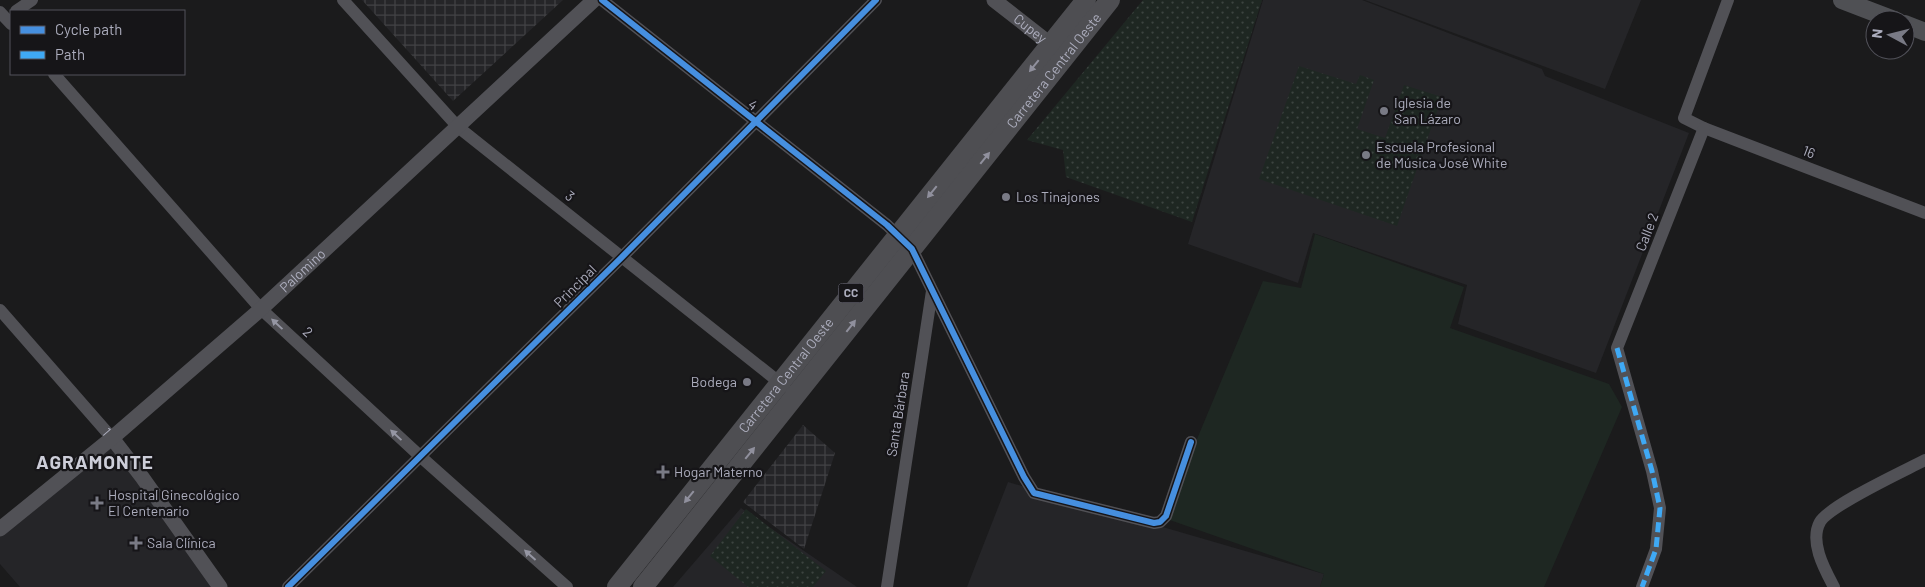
<svg xmlns="http://www.w3.org/2000/svg" width="1925" height="587" font-family="Barlow,sans-serif">
<defs>
<pattern id="industrial-grid" width="8" height="8" patternUnits="userSpaceOnUse" patternTransform="scale(1.25)"><rect width="8" height="8" fill="#252528"/><path d="M0 4h8M4 0v8" fill="none" stroke="#424245"/></pattern>
<pattern id="park-dots" width="8" height="8" patternUnits="userSpaceOnUse" patternTransform="scale(1.25)"><rect width="8" height="8" fill="#1e2722"/><path d="M2 2h.1M6 6h.1" fill="none" stroke="#3c4440" stroke-width="1.8" stroke-linecap="round"/></pattern>
</defs>
<rect width="100%" height="100%" fill="#1b1b1c"/>
<!-- built -->
<path fill="#252528" d="M 1263,0 L 1362,0 L 1542,69 L 1545,76 L 1689,133 L 1596,373 L 1458,324 L 1467,285 L 1313,233 L 1298,283 L 1188,244 Z
M 1365,0 L 1641,0 L 1605,89 Z
M 112,438 L 220,587 L 20,587 L 0,564 L 0,529 Z
M 1008,482 L 1324,574 L 1320,587 L 967,587 Z
M 741,508 L 857,587 L 673,587 Z"/>
<!-- industrial -->
<path fill="url(#industrial-grid)" d="M 362,0 L 563,0 L 453,101 Z
M 803,425 L 835,453 L 804,549 L 743,502 Z"/>
<!-- grass -->
<path fill="#1e2722" d="M 1315,234 L 1464,287 L 1450,328 L 1609,384 L 1622,407 L 1544,587 L 1320,587 L 1324,574 L 1164,518 L 1263,281 L 1301,288 Z"/>
<!-- park -->
<path fill="url(#park-dots)" d="M 1143,0 L 1262,0 L 1192,222 L 1066,177 L 1063,150 L 1027,140 Z
M 1299,66 L 1356,84 L 1360,75 L 1374,80 L 1357,129 L 1385,138 L 1404,85 L 1442,97 L 1397,226 L 1259,179 Z
M 746,509 L 826,571 L 813,587 L 748,587 L 710,556 Z"/>
<g fill="none" stroke-linecap="round" stroke-linejoin="round">
<!-- minor -->
<g stroke="#515156" stroke-width="12">
<path d="M 343,0 L 458,127 L 784,386"/>
<path d="M 602,0 L 887,225 L 912,249 L 1024,477 L 1034,493 L 1154,523 L 1160,522 L 1166,516 L 1191,442"/>
<path d="M 1728,0 L 1684,118 L 1704,128 L 1925,213"/>
<path d="M 16,11 L 32,0"/>
<path d="M 0,12 L 11,24"/>
<path d="M 54,74 L 261,309 L 421,457 L 567,587"/>
<path id="s1" d="M 0,310 L 112,438"/>
<path d="M 288,587 L 623,256 L 876,0"/>
<path d="M 887,587 L 932,291"/>
<path d="M 1642,587 L 1656,549 L 1660,508 L 1652,471 L 1617,348 L 1704,128"/>
<path d="M 1834,587 C 1825,570 1809,542 1820,522 C 1830,505 1904,471 1925,460"/>
</g>
<!-- tertiary -->
<g stroke="#515156" stroke-width="15">
<path id="s2" d="M 994,0 L 1059,51"/>
<path d="M 112,438 L 142,477 L 220,587"/>
<path id="s3" d="M 0,529 L 112,438 L 261,309 L 594,0"/>
</g>
<!-- secondary -->
<path stroke="#4f5054" stroke-width="18" d="M 1842,0 L 1894,20
M 1905,24 L 1925,32"/>
<!-- primary -->
<g stroke="#4e4e52" stroke-width="20">
<path id="s4" d="M 617,587 L 1086,0"/>
<path id="s5" d="M 643,587 L 1110,0"/>
</g>
<!-- quiet -->
<path stroke="#3fa9f5" stroke-width="5" stroke-dasharray="10 5" stroke-linecap="butt" d="M 1617,348 L 1652,471 L 1660,508 L 1656,549 L 1642,587"/>
<defs>
<path id="cycleway" d="M 602,0 L 887,225 L 912,249 L 1024,477 L 1034,493 L 1154,523 L 1160,522 L 1166,516 L 1191,442
M 288,587 L 623,256 L 876,0"/>
</defs>
<!-- cycleway casing -->
<use href="#cycleway" stroke="#161518" stroke-width="9"/>
<!-- cycleway -->
<use href="#cycleway" stroke="#468fdf" stroke-width="6"/>
</g>
<!-- one-way arrows -->
<defs><path id="oneway-solid" d="M-6-.8H1V-3.2L6.5 0L1 3.2V.8H-6Z" transform="scale(1.25)"/></defs>
<g fill="#90909d">
<use href="#oneway-solid" transform="translate(1034 66) rotate(129)"/>
<use href="#oneway-solid" transform="translate(985 158) rotate(-51)"/>
<use href="#oneway-solid" transform="translate(932 192) rotate(129)"/>
<use href="#oneway-solid" transform="translate(851 326) rotate(-52)"/>
<use href="#oneway-solid" transform="translate(750 453) rotate(-51)"/>
<use href="#oneway-solid" transform="translate(689 497) rotate(129)"/>
</g>
<g fill="#9596a3">
<use href="#oneway-solid" transform="translate(277 324) rotate(-137)"/>
<use href="#oneway-solid" transform="translate(396 435) rotate(-137)"/>
<use href="#oneway-solid" transform="translate(530 555) rotate(-138)"/>
</g>
<!-- markers -->
<g fill="#797a85" stroke="#161518" stroke-width="2">
<circle cx="1384" cy="111" r="5"/>
<circle cx="1366" cy="155" r="5"/>
<circle cx="1006" cy="197" r="5"/>
<circle cx="747" cy="382" r="5"/>
<path d="M660.5 464.5h5v5h5v5h-5v5h-5v-5h-5v-5h5z"/>
<path d="M94.5 495.5h5v5h5v5h-5v5h-5v-5h-5v-5h5z"/>
<path d="M133.5 535.5h5v5h5v5h-5v5h-5v-5h-5v-5h5z"/>
</g>
<g text-anchor="middle" stroke-width="4.5" stroke-linejoin="round" paint-order="stroke">
<!-- shield labels -->
<rect fill="#161518" stroke="#7f7f8c" stroke-width="1" x="838.5" y="283.5" width="25" height="19" rx="4"/>
<g font-size="12" font-weight="bold" fill="#acadbd">
<text x="851" y="297">CC</text>
</g>
<!-- street labels -->
<g font-size="14" fill="#acadbd" stroke="#161518">
<text dy="5" stroke="none"><textPath href="#s2" startOffset="46">Cupey</textPath></text>
<text dy="5" stroke="none"><textPath href="#s5" startOffset="660">Carretera Central Oeste</textPath></text>
<text transform="translate(753 105) rotate(39)" y="5">4</text>
<text transform="translate(1809 152) rotate(21)" y="5">16</text>
<text transform="translate(570 196) rotate(38)" y="5">3</text>
<text transform="translate(1647 232) rotate(-69)" y="5">Calle 2</text>
<text dy="5" stroke="none"><textPath href="#s3" startOffset="398">Palomino</textPath></text>
<text transform="translate(575 286) rotate(-45)" y="5">Principal</text>
<text transform="translate(308 332) rotate(43)" y="5">2</text>
<text dy="5" stroke="none"><textPath href="#s4" startOffset="271">Carretera Central Oeste</textPath></text>
<text transform="translate(898 414) rotate(-81)" y="5">Santa Bárbara</text>
<text dy="5" stroke="none"><textPath href="#s1" startOffset="162">1</textPath></text>
</g>
<!-- poi labels -->
<g font-size="14" fill="#acadbd" stroke="#161518" text-anchor="start">
<text x="1394" y="108">Iglesia de<tspan x="1394" dy="16">San Lázaro</tspan></text>
<text x="1376" y="152">Escuela Profesional<tspan x="1376" dy="16">de Música José White</tspan></text>
<text x="1016" y="202">Los Tinajones</text>
<text x="737" y="387" text-anchor="end">Bodega</text>
<text x="674" y="477">Hogar Materno</text>
<text x="108" y="500">Hospital Ginecológico<tspan x="108" dy="16">El Centenario</tspan></text>
<text x="147" y="548">Sala Clínica</text>
</g>
<!-- district labels -->
<g font-size="19" font-weight="bold" letter-spacing="1" fill="#cdced9" stroke="#161518">
<text x="95" y="469">AGRAMONTE</text>
</g>
</g>
<!-- legend -->
<rect x="10" y="10" width="175" height="65" fill="#161518" stroke="#52525a"/>
<rect x="20" y="26" width="25" height="8" fill="#468fdf" stroke="#52525a"/>
<text x="55" y="35" font-size="15" fill="#acadbd">Cycle path</text>
<rect x="20" y="51" width="25" height="8" fill="#3fa9f5" stroke="#52525a"/>
<text x="55" y="60" font-size="15" fill="#acadbd">Path</text>
<!-- north arrow -->
<g transform="translate(1890 35) rotate(277)"><circle r="24" fill="#161518" stroke="#52525a"/>
<path d="M0-4L9 19L0 12L-9 19Z" fill="#797a85"/>
<text y="-8" font-size="14" font-weight="bold" text-anchor="middle" fill="#acadbd">N</text>
</g>
</svg>
